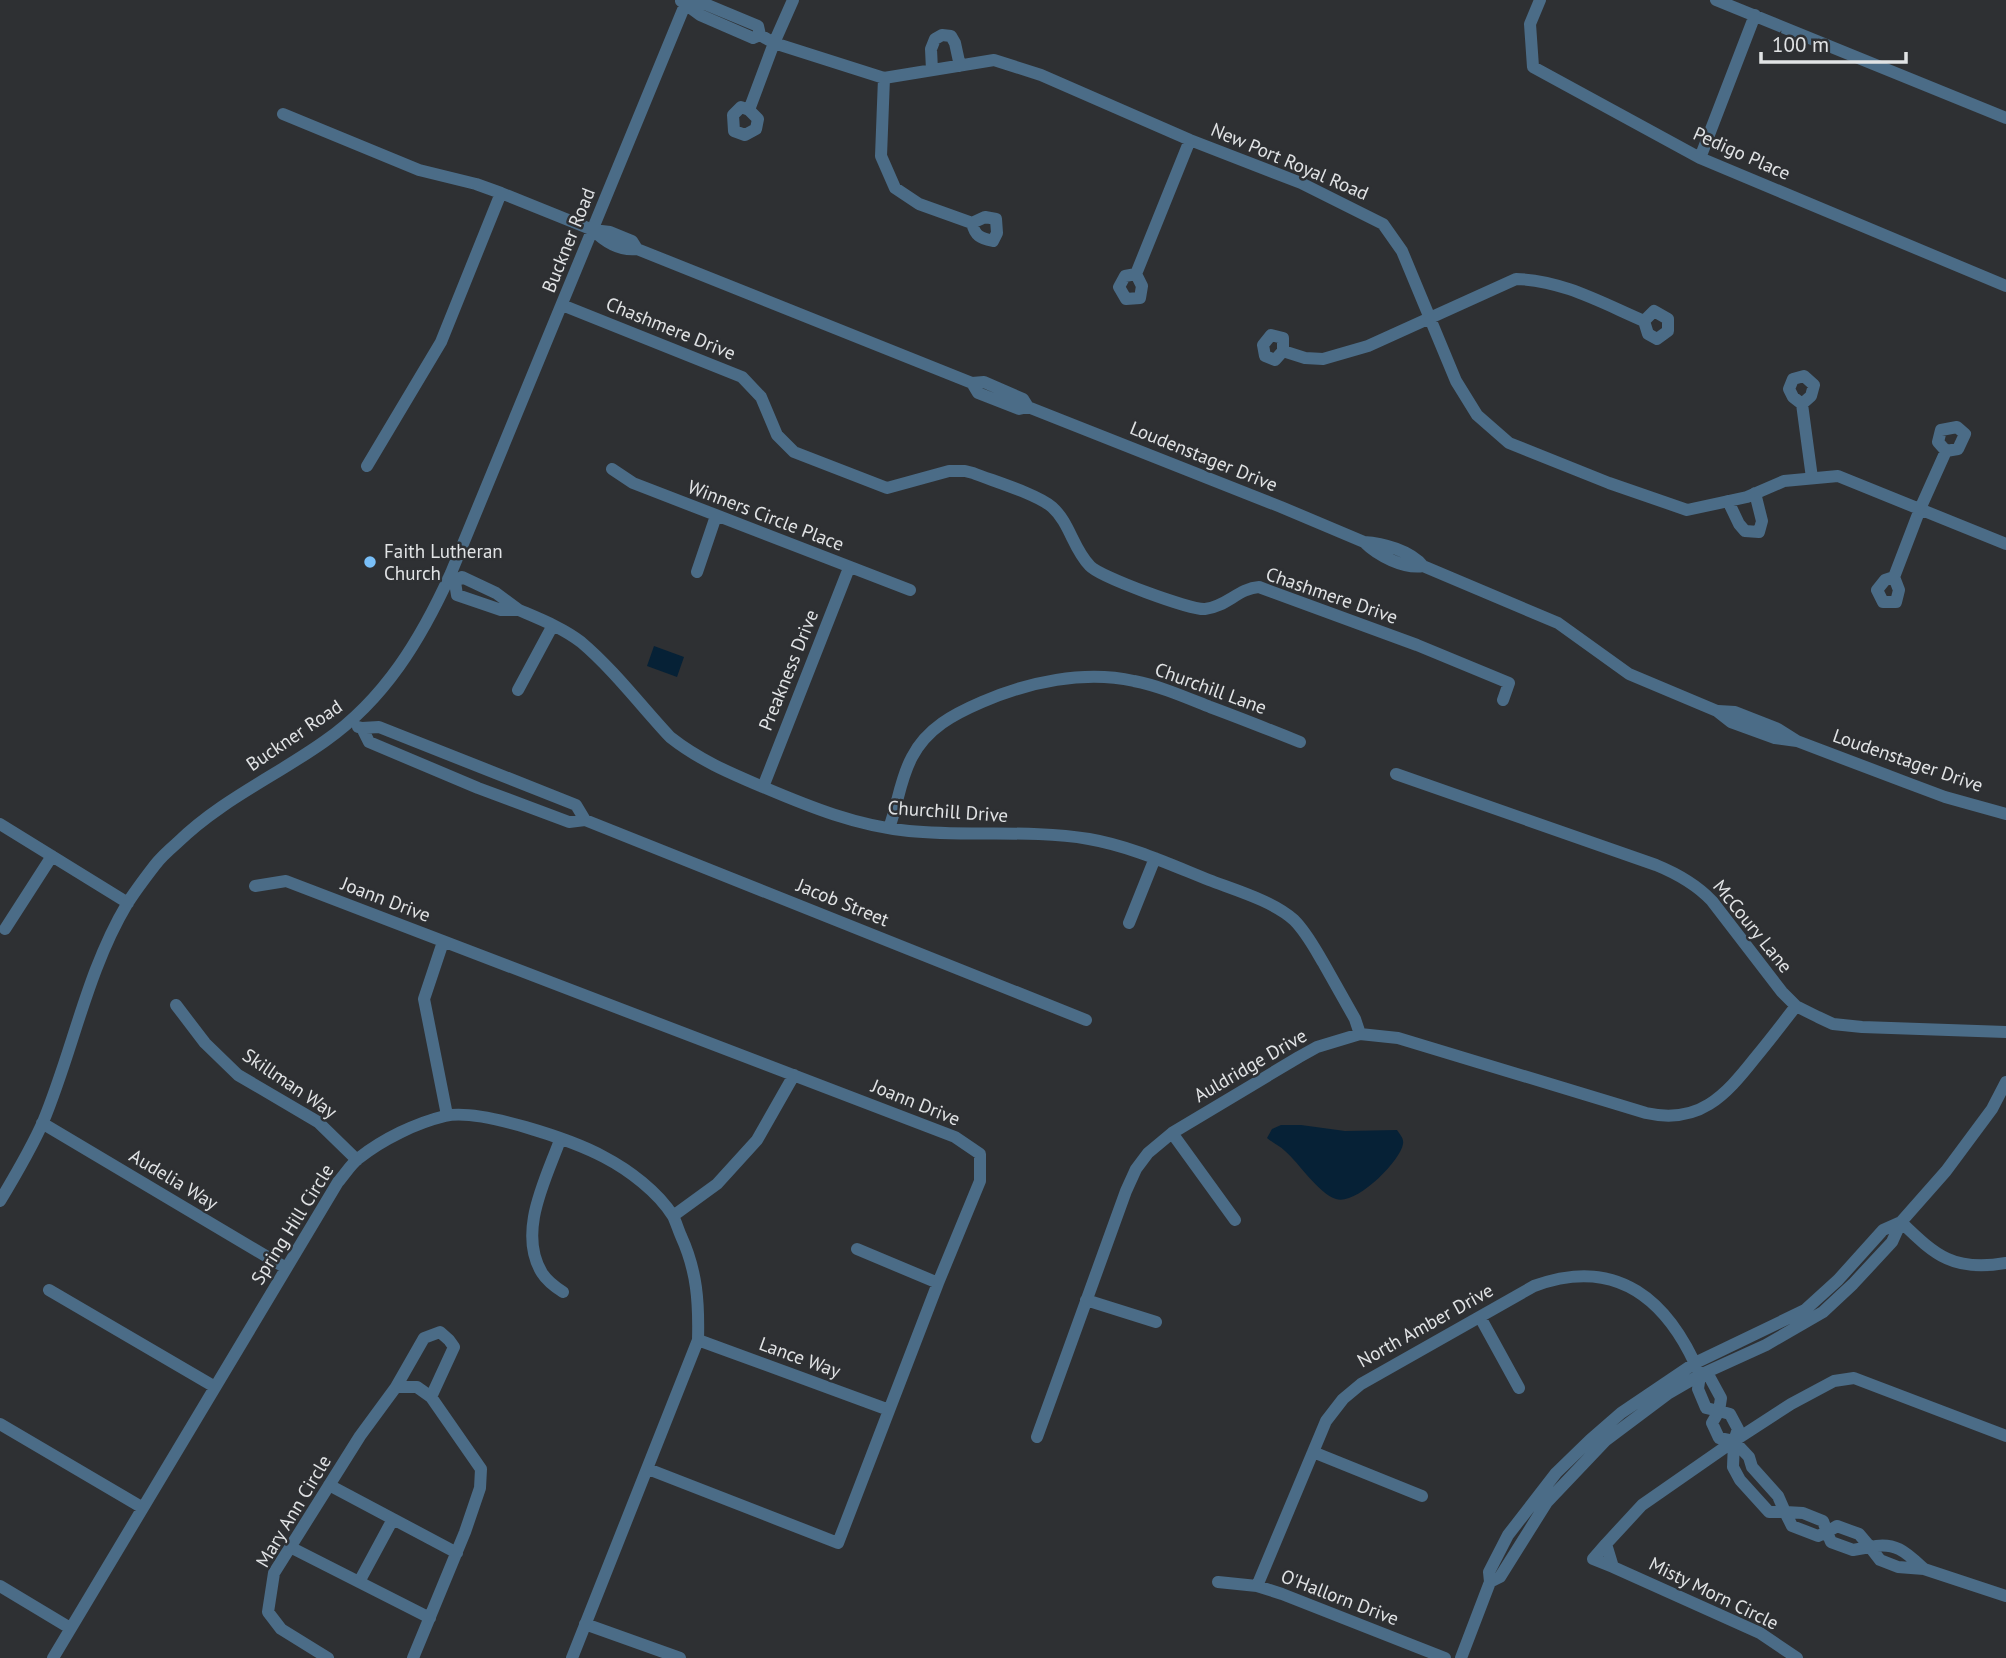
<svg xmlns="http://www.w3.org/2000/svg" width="2006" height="1658" font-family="'PT Sans',sans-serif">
<rect width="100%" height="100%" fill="#2e3033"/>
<!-- water -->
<path fill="#062136" d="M 654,646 L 684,657 L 677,677 L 647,666 Z
M 1281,1125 L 1301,1125 L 1345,1131 L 1397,1130 C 1400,1135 1404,1138 1403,1144 C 1400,1162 1355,1206 1336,1199 C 1319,1194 1299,1163 1285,1151 C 1280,1146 1273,1143 1267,1138 L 1272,1129 Z"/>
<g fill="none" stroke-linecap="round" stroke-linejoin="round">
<!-- minor -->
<path stroke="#4b6c87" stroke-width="12" d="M 1540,0 L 1530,24 L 1533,67 L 1700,158 L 2006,286
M 1716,0 L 2006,118
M 681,1 L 700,15 L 753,38 L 760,35 L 758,26 L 705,4 L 686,3
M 760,35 L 774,43 L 884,78 L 994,60 L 1041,75 L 1190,140 L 1301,183 L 1383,224 L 1402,251 L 1456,381 L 1477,415 L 1509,443 L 1609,483 L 1687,510 L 1747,497 L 1784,481 L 1838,476 L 2006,544
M 932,70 L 931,49 L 935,39 L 942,35 L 951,36 L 955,43 L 960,66
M 884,78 L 881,156 L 895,188 L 919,204 L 972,223 L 985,217 L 996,219 L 997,233 L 993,241 C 980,238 975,236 972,223
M 749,110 L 758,119 L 756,129 L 745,135 L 734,131 L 733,115 L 741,107 L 749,110 L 774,43 L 793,0
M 283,114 L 419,170 L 476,184 L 501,193 L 441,342 L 367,466
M 1700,158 L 1755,15
M 501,193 L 593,230 L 610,232 L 632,241 L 637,249
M 593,230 C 605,242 620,251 637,249 L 972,383 L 984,382 L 1023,399 L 1028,407
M 1136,274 L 1142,286 L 1140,298 L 1126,299 L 1119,287 L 1125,276 L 1136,274 L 1190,140
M 562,305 L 742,377 L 761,397 L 777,435 L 794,452 L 887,488 L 949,471 L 965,471 L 973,473 C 993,481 1037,494 1052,507 C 1070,523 1073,549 1090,566 C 1100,577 1190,610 1205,609 C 1226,607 1239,588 1259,587 L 1417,645 L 1509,683 L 1503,700
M 1283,351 L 1275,360 L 1265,356 L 1263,345 L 1271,335 L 1283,338 L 1283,351 L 1305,358 L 1323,359 L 1368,346 L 1516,279 C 1562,280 1602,303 1644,321 L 1654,311 L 1668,319 L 1668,331 L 1657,339 L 1648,334 L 1644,321
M 972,383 L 978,393 L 1019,409 L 1028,407 L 1281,507 L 1364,542 C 1378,556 1404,569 1423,566
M 1802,404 L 1793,397 L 1789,389 L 1793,379 L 1804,376 L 1814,385 L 1811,396 L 1802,404 L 1812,478
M 612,469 L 633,483 L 910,590
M 1728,501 L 1739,524 L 1745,531 L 1759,532 L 1762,521 L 1755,493
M 1364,542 C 1383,543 1411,551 1423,566 L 1558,623 L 1629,674 L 1717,711 L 1731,722 L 1775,738 L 1797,741
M 697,572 L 716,516
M 1894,577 L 1899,590 L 1896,602 L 1883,602 L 1877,590 L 1885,580 L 1894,577 L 1920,509 L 1946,451 L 1958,449 L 1965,434 L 1957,427 L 1941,430 L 1938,442 L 1946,451
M 448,579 L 455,582 L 462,577 L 496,593 L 519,610 L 501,610 L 457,595 L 455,582
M 519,610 C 540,619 563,628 581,642 C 614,670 641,706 670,737 C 699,760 730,773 763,787 C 810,807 857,826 909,831 C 969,837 1030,829 1089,839 C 1130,846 1169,864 1209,880 C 1235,890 1273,901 1294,920 C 1307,933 1315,949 1324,964 C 1334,982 1345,1001 1355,1019 L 1360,1034
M 518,690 L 553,625
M 1718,711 L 1735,712 L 1778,729 L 1797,741 L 1905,782 L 1945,797 L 2006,814
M 358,727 L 362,728 L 379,727 L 576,805 L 585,820
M 362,728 L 369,742 L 478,788 L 569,822 L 585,820 L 1086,1020
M 1396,774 L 1656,865 C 1678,874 1696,884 1712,901 L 1782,992 L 1796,1006 L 1818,1017 L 1833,1024 L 1862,1027 L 2006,1032
M 763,787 L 849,568
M 0,824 L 128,903
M 889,828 C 898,804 900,779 912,757 C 927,728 954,714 982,702 C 1028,682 1084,670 1134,681 C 1160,686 1185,697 1210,707 C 1240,718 1270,730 1300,742
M 255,886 L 286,881 L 955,1137 L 980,1154 L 980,1181 L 938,1283 L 838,1543 L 648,1469
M 1129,923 L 1155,858
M 5,929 L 52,856
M 443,942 L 424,999 L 447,1115
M 176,1005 L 205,1043 L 238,1075 L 318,1122 L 357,1160
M 42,1123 L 286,1268
M 1172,1133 L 1235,1220
M 560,1140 C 546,1179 517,1232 542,1273 C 547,1281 555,1287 563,1292
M 0,1201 C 15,1176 31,1149 43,1122 C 73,1050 87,971 127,904 C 135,891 145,878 155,865 C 161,857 169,850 177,843 C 221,800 276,776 325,741 C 385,699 421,639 451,573 L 687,0
M 673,1216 L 717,1184 L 757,1140 L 794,1075
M 1901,1222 C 1936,1256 1954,1272 2006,1263
M 857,1249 L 938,1283
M 49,1290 L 215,1387
M 1086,1300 L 1156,1322
M 1480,1317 L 1519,1388
M 698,1340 L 889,1410
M 1700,1375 L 1698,1389 L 1706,1408 L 1719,1411 L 1712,1423 L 1719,1438 L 1734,1441 L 1733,1467 L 1740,1480 L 1769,1512 L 1785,1512 L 1792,1526 L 1818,1536 L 1827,1532 L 1831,1542 L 1853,1550 L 1870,1547 L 1880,1560 L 1898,1567 L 1924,1569 L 2006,1596
M 1700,1375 L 1709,1376 L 1721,1398 L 1719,1411 L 1730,1414 L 1738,1429 L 1734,1441 L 1749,1457 L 1752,1467 L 1778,1496 L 1785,1512 L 1803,1513 L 1823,1521 L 1827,1532 L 1837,1526 L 1859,1534 L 1870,1547 C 1896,1541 1907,1553 1924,1569
M 396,1387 L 424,1338 L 440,1332 L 449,1340 L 454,1347 L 431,1397
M 0,1424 L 143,1508
M 1037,1437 L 1126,1191 L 1136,1169 L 1148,1153 L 1172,1133 L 1299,1057 L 1317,1047 L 1360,1034 L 1398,1038 L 1646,1113 C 1699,1125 1725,1096 1755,1058 C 1769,1041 1783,1023 1796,1006
M 1313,1452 L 1422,1496
M 329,1485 L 457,1553
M 1606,1544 L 1593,1559 L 1613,1567
M 290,1547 L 430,1618
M 359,1582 L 393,1519
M 1218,1582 L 1257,1586 L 1282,1594 L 1445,1658
M 1490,1582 L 1500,1577 L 1547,1502 L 1605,1441 L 1669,1393 L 1700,1375 L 1766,1345 L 1823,1312 L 1853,1284 L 1892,1242 L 1901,1222 L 1946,1171 L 1992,1109 L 2006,1082
M 0,1586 L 70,1628
M 1257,1586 L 1326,1421 L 1343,1399 L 1361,1384 L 1534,1286 C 1618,1255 1669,1301 1700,1375
M 585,1624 L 680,1658
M 53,1658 L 338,1182 C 345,1174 351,1164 359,1158 C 383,1139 416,1123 445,1116 C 479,1108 573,1140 604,1157 C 629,1170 658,1192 673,1216 C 676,1222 678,1229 681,1236 C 697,1271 699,1302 698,1340 L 572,1658
M 328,1658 L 281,1629 L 268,1612 L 274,1573 L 360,1436 L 396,1387 L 417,1387 L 431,1397 L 481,1469 L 480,1488 L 465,1532 L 413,1658
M 1461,1658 L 1490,1582 L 1489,1572 L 1508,1535 L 1556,1473 L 1590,1440 L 1621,1413 L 1695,1363 L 1805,1310 L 1838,1280 L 1883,1230 L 1901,1222
M 1797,1658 L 1760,1633 L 1613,1567 L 1606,1544 L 1642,1505 L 1734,1441 L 1791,1404 L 1834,1381 L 1854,1378 L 2006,1436"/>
</g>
<!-- markers -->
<circle fill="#79bff8" stroke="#2e3033" stroke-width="2.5" cx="370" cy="562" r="7"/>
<g text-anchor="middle" stroke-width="5" stroke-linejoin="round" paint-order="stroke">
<!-- street labels -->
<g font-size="19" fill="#e1e3e5" stroke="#2e3033">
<text transform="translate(1742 153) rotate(24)" y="7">Pedigo Place</text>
<text transform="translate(1290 161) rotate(23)" y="7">New Port Royal Road</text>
<text transform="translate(568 240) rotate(-68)" y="7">Buckner Road</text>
<text transform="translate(671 328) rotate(22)" y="7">Chashmere Drive</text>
<text transform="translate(1204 456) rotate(22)" y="7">Loudenstager Drive</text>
<text transform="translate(766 515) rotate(21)" y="7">Winners Circle Place</text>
<text transform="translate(1332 595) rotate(19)" y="7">Chashmere Drive</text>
<text transform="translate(788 670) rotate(-68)" y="7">Preakness Drive</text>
<text transform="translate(1211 688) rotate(20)" y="7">Churchill Lane</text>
<text transform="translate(294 735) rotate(-34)" y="7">Buckner Road</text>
<text transform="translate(1908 760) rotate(19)" y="7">Loudenstager Drive</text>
<text transform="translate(948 811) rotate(4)" y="7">Churchill Drive</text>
<text transform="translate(386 899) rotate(21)" y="7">Joann Drive</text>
<text transform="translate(843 902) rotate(22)" y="7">Jacob Street</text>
<text transform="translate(1753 926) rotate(51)" y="7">McCoury Lane</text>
<text transform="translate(1250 1065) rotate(-30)" y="7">Auldridge Drive</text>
<text transform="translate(290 1083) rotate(34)" y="7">Skillman Way</text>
<text transform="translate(916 1102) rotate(22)" y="7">Joann Drive</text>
<text transform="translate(174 1179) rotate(31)" y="7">Audelia Way</text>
<text transform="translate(292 1224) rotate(-58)" y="7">Spring Hill Circle</text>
<text transform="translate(1425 1325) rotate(-29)" y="7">North Amber Drive</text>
<text transform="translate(800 1357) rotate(20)" y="7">Lance Way</text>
<text transform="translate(293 1511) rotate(-59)" y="7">Mary Ann Circle</text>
<text transform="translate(1714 1593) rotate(26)" y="7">Misty Morn Circle</text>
<text transform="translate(1340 1597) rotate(21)" y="7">O'Hallorn Drive</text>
</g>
<!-- poi labels -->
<g font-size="19" fill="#e1e3e5" stroke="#2e3033" text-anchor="start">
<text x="384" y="558">Faith Lutheran<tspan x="384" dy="22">Church</tspan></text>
</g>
</g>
<!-- scale -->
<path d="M1761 52v10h145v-10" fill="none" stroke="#e1e3e5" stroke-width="3.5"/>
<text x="1772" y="52" font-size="21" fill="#e1e3e5" stroke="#2e3033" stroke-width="5" paint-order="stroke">100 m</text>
</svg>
